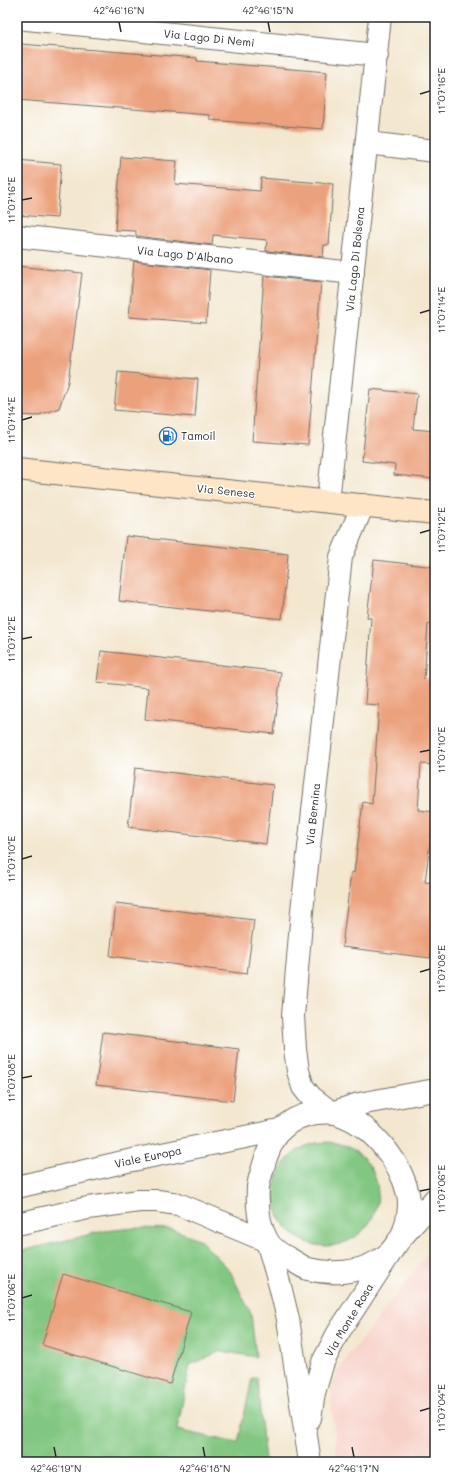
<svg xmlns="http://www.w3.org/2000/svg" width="452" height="1479" font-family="Mali,sans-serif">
<rect width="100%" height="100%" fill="#fff"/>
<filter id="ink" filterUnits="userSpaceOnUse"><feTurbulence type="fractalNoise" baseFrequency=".025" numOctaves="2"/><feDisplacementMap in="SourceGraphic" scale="8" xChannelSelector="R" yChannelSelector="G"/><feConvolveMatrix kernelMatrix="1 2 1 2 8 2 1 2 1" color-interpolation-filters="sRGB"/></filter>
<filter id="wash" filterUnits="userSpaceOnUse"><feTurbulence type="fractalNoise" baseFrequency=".012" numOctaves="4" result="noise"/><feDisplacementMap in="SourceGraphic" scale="16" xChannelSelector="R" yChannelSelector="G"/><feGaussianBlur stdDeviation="0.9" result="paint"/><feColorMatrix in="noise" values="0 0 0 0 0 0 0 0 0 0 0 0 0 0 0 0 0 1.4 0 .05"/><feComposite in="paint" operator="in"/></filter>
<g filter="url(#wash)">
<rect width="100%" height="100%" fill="#f3e7cf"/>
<!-- built -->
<path fill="#f7d1c8" d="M 435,1244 L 435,1462 L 338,1462 L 331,1403 L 331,1391 L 337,1371 Z"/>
<!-- green -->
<path fill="#82c781" stroke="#567956" d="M274 1194a52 52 0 1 1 104 0a52 52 0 1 1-104 0Z
M 134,1228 L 172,1229 L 199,1239 L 229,1269 L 251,1314 L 256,1357 L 221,1351 L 190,1365 L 177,1430 L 238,1443 L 252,1378 L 257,1378 L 265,1462 L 17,1462 L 17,1252 L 104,1231 Z"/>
<g id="blocks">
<!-- building -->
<path fill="#eca17d" d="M 20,44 L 197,58 L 197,61 L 327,72 L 323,129 L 210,120 L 210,115 L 17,100 L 17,77 Z
M 121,157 L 177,161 L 175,184 L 260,191 L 261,178 L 333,184 L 329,245 L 324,245 L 323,257 L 266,251 L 267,240 L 213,235 L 212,245 L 136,236 L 136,231 L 115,230 Z
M 17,160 L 61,164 L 57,218 L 17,215 Z
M 134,261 L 210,270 L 206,323 L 129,317 Z
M 17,266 L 82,273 L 68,382 L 59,408 L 36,416 L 17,415 Z
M 264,276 L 321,282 L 308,445 L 252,441 Z
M 118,372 L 198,379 L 195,417 L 114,410 Z
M 370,389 L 417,394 L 413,429 L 435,431 L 435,479 L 394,475 L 395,465 L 362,461 Z
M 126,536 L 288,554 L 282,619 L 119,601 Z
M 374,560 L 435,567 L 435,625 L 428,624 L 424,679 L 435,680 L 435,765 L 421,764 L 418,810 L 434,812 L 425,882 L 435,883 L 435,920 L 430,958 L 342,947 L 351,872 L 354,873 L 363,802 L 372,804 L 379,705 L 365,704 L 371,618 L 367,617 Z
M 101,651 L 281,672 L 274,734 L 145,719 L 148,688 L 97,682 Z
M 135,768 L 273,785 L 266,844 L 128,827 Z
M 116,903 L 254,920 L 247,974 L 110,956 Z
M 103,1032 L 239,1049 L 233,1101 L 96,1085 Z
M 63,1274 L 191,1312 L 170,1384 L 42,1345 Z"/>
</g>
</g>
<g filter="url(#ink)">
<use href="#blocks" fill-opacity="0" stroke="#716d64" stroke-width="1"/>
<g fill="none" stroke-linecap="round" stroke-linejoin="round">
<defs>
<path id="minor" d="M 17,18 L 377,55
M 367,143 L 435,151
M 17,236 L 353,273
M 328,501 L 380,17
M 332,1113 L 311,1097 L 303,1087 L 298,1071 L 295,1049 L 293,1016 L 302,911 L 341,557 L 363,505
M 267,1241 L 280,1286 L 288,1319 L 310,1462
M 310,1418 L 314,1393 L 323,1362 L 338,1333 L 391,1252"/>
<path id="tertiary" d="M 332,1113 L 359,1104 L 435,1090
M 17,1187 L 123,1162 L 279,1130
M 17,1224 L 88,1208 L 139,1201 L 157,1201 L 178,1204 L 267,1241
M 401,1238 C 407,1224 411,1209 408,1194 C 400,1160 369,1121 334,1113 C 328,1112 321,1113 316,1113 C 285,1117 272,1136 264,1164 C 262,1172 259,1179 258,1187 C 257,1205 258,1224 267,1240 C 271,1248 282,1255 290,1259 C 296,1262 302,1267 308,1269 C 332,1275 358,1273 378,1261 C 392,1253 392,1249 401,1238 C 412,1225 424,1212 435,1199"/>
<path id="secondary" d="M 17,469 L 435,513"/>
</defs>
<!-- minor casing -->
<use href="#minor" stroke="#716d64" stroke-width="24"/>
<!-- tertiary casing -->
<use href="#tertiary" stroke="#716d64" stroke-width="24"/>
<!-- secondary casing -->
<use href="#secondary" stroke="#716d64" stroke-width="24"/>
<!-- minor -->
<use href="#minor" stroke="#fff" stroke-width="22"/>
<!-- tertiary -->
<use href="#tertiary" stroke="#fff" stroke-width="22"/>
<!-- secondary -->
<use href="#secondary" stroke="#fde5c5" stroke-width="22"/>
</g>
</g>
<!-- ticks -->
<path fill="none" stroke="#2b2b2b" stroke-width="1.5" d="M 119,22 L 121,32M 268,22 L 270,32M 420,94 L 430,91M 22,200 L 32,198M 420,313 L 430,310M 22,420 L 32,417M 420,533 L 430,530M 22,639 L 32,637M 420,752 L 430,750M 22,859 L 32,856M 420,972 L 430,969M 22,1078 L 32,1076M 420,1191 L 430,1189M 22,1298 L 32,1295M 420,1411 L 430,1408M 54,1447 L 56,1457M 203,1447 L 205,1457M 352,1447 L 354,1457"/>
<!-- icons -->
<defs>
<symbol id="fuel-ring" viewBox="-11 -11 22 22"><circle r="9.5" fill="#fff" stroke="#1f6fb2" stroke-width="1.5"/><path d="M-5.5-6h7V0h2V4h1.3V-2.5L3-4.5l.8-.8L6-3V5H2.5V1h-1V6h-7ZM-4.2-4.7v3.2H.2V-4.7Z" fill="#1f6fb2"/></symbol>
</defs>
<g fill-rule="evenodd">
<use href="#fuel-ring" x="158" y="426" width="20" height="20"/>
</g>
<g text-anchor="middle" stroke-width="3" stroke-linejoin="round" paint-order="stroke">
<!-- street labels -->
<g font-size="11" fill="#2b2b2b" stroke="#fff">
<text transform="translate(209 38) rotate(6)" y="4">Via Lago Di Nemi</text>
<text transform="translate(185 255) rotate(6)" y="4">Via Lago D'Albano</text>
<text transform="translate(355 259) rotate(-84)" y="4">Via Lago Di Bolsena</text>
<text transform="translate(226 491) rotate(6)" y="4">Via Senese</text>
<text transform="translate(313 814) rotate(-84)" y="4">Via Bernina</text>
<text transform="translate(148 1157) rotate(-12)" y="4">Viale Europa</text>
<text transform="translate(349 1320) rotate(-59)" y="4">Via Monte Rosa</text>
</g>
<!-- poi labels -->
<g font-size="11" fill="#2b2b2b" stroke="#fff" text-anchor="start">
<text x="181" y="440">Tamoil</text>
</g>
</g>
<!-- margin -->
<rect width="452" height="1479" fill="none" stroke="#fff" stroke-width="44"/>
<rect x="22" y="22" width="408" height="1435" fill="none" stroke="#2b2b2b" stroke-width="1.5"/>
<g font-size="10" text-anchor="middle" fill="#2b2b2b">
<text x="119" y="14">42°46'16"N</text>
<text x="268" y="14">42°46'15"N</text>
<text transform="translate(441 91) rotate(-90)" y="4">11°07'16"E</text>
<text transform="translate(11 200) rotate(-90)" y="4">11°07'16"E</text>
<text transform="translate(441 310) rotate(-90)" y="4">11°07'14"E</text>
<text transform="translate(11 420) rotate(-90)" y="4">11°07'14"E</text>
<text transform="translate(441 530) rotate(-90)" y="4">11°07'12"E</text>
<text transform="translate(11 639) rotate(-90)" y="4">11°07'12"E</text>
<text transform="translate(441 750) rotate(-90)" y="4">11°07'10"E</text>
<text transform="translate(11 859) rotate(-90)" y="4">11°07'10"E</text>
<text transform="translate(441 969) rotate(-90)" y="4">11°07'08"E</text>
<text transform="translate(11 1078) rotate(-90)" y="4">11°07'08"E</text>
<text transform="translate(441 1189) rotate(-90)" y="4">11°07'06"E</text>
<text transform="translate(11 1298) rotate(-90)" y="4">11°07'06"E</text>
<text transform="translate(441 1408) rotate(-90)" y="4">11°07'04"E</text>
<text x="56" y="1472">42°46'19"N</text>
<text x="205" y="1472">42°46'18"N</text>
<text x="354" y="1472">42°46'17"N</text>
</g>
</svg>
